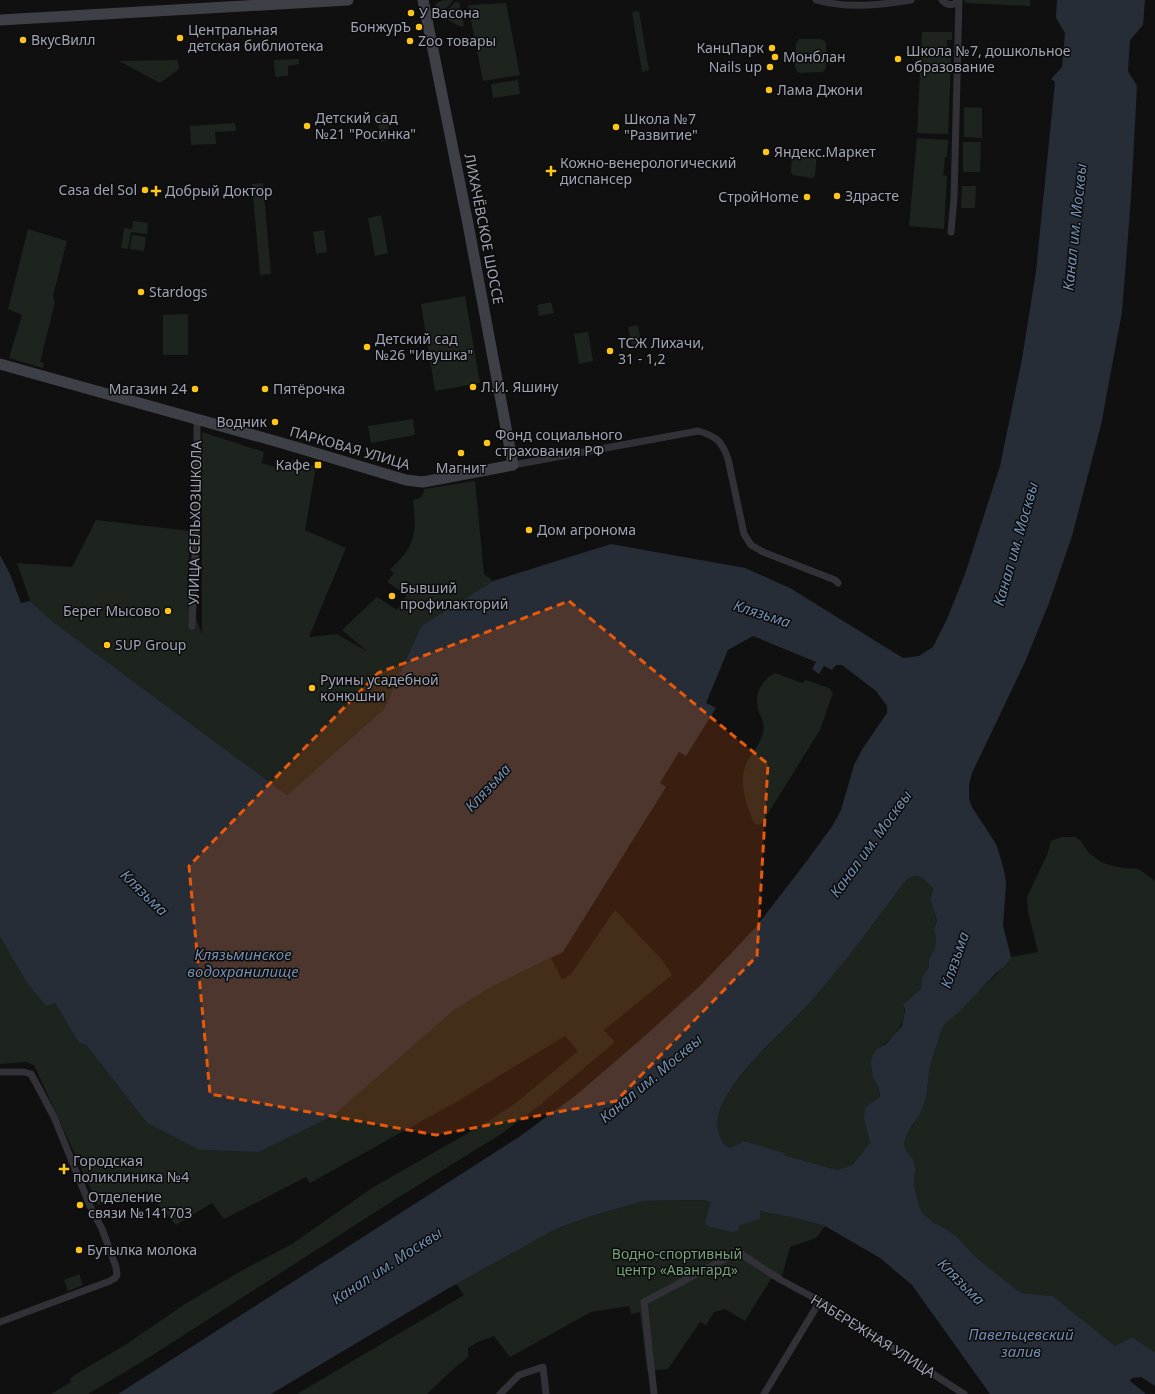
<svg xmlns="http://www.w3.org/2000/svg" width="1155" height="1394" font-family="'Noto Sans',sans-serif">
<rect width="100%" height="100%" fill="#101011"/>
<!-- green -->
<path fill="#1c241d" d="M 452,0 L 453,1 L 440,15 L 437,16 C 430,1 440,0 452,0 Z
M 964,0 L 1030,0 L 1030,6 L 965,3 Z
M 455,2 L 459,2 L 464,26 L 461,27 L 442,17 Z
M 506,3 L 520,75 L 483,81 L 468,5 Z
M 639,11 L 649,70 L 642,72 L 632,12 Z
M 922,32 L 952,32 L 952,40 L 947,40 L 947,58 L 951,58 L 948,134 L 917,133 Z
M 799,39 L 820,39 L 825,41 L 826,44 L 826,68 L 823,72 L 799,73 L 797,71 L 795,67 L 796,44 Z
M 299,59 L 299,64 L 288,66 L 288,76 L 275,77 L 274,60 Z
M 178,60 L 179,69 L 160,83 L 119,61 Z
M 518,80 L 520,94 L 493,98 L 491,84 Z
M 964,107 L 982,108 L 982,138 L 964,137 Z
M 386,112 L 391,140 L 381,142 L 376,114 Z
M 235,123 L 236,131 L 215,132 L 216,144 L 191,145 L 190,126 Z
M 917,138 L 948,140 L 947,157 L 945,157 L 943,175 L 947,176 L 944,229 L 909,226 Z
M 963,142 L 981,142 L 980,172 L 963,172 Z
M 792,150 L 817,152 L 815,176 L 812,178 L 793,175 L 791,172 Z
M 263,183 L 271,274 L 260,275 L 252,184 Z
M 962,186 L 976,186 L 975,208 L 961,208 Z
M 381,215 L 388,253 L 375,256 L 368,218 Z
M 133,221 L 148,223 L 147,234 L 131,232 L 128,249 L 121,248 L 124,228 L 132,229 Z
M 28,229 L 67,241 L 53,296 L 55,302 L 40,362 L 44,363 L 43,368 L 9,358 L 22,315 L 8,309 Z
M 324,230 L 327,252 L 316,254 L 313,232 Z
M 132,235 L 146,237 L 144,251 L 130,249 Z
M 465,296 L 480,383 L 435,391 L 421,304 Z
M 551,302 L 554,313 L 539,316 L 537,305 Z
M 188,314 L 188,355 L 163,355 L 163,315 Z
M 638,325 L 641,343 L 632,345 L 628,327 Z
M 588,332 L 593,361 L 579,364 L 574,334 Z
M 413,419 L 415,435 L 371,443 L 368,426 Z
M 202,432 L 264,452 L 262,463 L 289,471 L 292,460 L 316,467 L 305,530 L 346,548 L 309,637 L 337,634 L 368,652 L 342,630 L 377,597 L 397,610 L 407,595 L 387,582 L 394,573 L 390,570 C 396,563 403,557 408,549 C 417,534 415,517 413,500 C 420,499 423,497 424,489 L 475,481 L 484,574 L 493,581 L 421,626 L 384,709 L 287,795 L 52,621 L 30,601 L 17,563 L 72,567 L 96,520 L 190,531 L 187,596 L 202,634 Z
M 775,673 L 802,683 L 806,680 L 829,688 L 833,693 L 820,730 L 762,823 L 759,825 L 754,823 C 746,804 737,780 748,760 C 753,752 761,742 763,733 C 766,720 757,714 757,703 C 756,690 764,679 775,673 Z
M 1061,837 L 1075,837 L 1081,841 L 1088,852 L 1101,862 L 1116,867 L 1139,869 L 1155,881 L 1155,1352 L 1132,1337 L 1115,1346 L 1053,1296 L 1021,1293 L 978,1259 L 955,1235 L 945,1228 L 934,1223 L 922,1213 L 919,1205 L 915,1190 L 914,1179 L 916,1168 L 913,1159 L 906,1150 L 904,1143 L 908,1131 L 913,1126 L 926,1098 L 930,1066 L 941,1032 L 945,1023 L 1004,967 L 1009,961 L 1011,957 L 1038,952 L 1028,912 L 1027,897 L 1047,855 L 1051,841 Z
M 917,876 L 922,878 L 932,887 L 933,891 L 930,899 L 937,920 L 934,930 L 936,937 L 935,948 L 929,959 L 929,967 L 922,977 L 921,989 L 903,1004 C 909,1023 892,1040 877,1049 L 873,1078 L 879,1089 L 880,1096 L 873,1101 L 864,1120 L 870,1143 L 852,1165 L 837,1170 L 784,1155 L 784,1153 L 748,1142 L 742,1142 L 730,1148 C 716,1141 715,1120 721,1107 C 740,1067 784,1032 813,999 C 845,963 874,923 903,884 L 909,878 Z
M 615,910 L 663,961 L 672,975 L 604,1030 L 615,1042 L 540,1105 L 501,1134 L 391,1202 L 148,1358 L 88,1394 L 51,1394 L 71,1382 L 70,1379 L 76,1374 L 125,1345 L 185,1304 L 241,1271 L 292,1244 L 372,1188 L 489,1121 L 516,1103 L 578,1051 L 565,1036 L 456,1102 L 310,1183 L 306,1177 L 224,1219 L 212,1203 L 176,1225 L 147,1191 L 98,1205 L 34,1065 L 26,1062 L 0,1064 L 0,935 L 55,1003 L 79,1043 L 86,1045 L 147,1123 L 199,1150 L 259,1152 L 333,1116 L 453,1011 L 493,986 L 551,958 L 562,980 L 571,974 Z
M 705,1200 L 795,1218 L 825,1226 L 816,1238 L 790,1247 L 781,1280 L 771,1279 L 745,1321 L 725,1309 L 714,1312 L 706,1325 L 700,1322 L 668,1369 L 647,1371 L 640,1312 L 631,1314 L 629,1306 L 591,1312 L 510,1357 L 493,1335 L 492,1337 L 480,1341 L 468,1348 L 468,1357 L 452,1370 L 427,1394 L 297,1394 L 464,1295 L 456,1284 L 554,1230 L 585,1218 L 644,1201 Z
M 79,1274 L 83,1285 L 68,1291 L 64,1280 Z"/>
<!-- water -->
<path fill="#262d36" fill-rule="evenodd" d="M 1057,0 L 1145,0 L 1143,25 L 1130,40 L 1128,71 L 1137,86 L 1131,198 L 1122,312 L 1101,425 L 1072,536 L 1049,603 L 1025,662 L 972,773 L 969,785 L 969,799 L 972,807 L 996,844 L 999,853 L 1004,870 L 1006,884 L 1003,926 L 1011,957 L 1009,961 L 1004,967 L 996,973 L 959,1012 L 945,1023 L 941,1032 L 930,1066 L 926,1098 L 920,1114 L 908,1132 L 904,1143 L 906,1150 L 913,1159 L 916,1168 L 914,1179 L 915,1190 L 919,1205 L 922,1213 L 934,1223 L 945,1228 L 955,1235 L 978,1259 L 1021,1293 L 1053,1296 L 1115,1346 L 1132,1337 L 1155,1352 L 1155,1386 L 1141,1377 L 1132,1378 L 1130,1381 L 1146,1394 L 990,1394 L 912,1285 L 880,1258 L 825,1226 L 795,1218 L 760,1211 L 760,1219 L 738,1226 L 739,1231 L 732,1232 L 707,1226 L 705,1222 L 711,1202 L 704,1200 L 644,1201 L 585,1218 L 554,1230 L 449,1288 L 271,1394 L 118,1394 L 519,1137 L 575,1096 L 647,1034 L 702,984 L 755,928 L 806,862 L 833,825 L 841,810 L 854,765 L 863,748 L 887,713 L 887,706 L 876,691 L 842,665 L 836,665 L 832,670 L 824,666 L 819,674 L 812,669 L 816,662 L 753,636 L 728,650 L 706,703 L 716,708 L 686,756 L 679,752 L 660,783 L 666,787 L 563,952 L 493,986 L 453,1011 L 333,1116 L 259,1152 L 199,1150 L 147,1123 L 86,1045 L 79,1043 L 55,1003 L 46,1006 L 27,983 L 0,936 L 0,555 L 10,574 L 21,603 L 30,601 L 52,621 L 287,795 L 384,709 L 421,626 L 493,581 L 611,544 L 745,568 L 790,588 L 903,658 L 919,656 L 933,647 L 947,619 L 965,574 L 1000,466 L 1022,359 L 1036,271 L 1055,82 L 1051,79 L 1062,67 L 1065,33 L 1056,18 ZM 917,876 L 922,878 L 932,887 L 933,891 L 930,899 L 937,920 L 934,930 L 936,937 L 935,948 L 929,959 L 929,967 L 922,977 L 921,989 L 903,1004 L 905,1010 L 902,1026 L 886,1044 L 877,1049 L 873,1055 L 871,1062 L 873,1078 L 879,1089 L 880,1096 L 865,1108 L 864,1120 L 870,1143 L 852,1165 L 837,1170 L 784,1155 L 785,1153 L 748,1142 L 742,1142 L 730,1148 C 716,1141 715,1120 721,1107 C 739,1067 784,1032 813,999 C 845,963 874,923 903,884 L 909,878 Z"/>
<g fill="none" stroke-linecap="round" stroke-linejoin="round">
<!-- street -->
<path stroke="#313137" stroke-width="7" d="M 816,0 C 848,9 879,5 911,0
M 942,0 C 947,6 954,6 959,0
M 951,232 L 954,198 L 959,0
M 513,465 L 698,431 C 716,436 722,441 728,459 L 744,534 L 751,545 L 763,552 L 835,580 L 838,583
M 192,626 L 197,512 L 197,420
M 0,1072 L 24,1072 L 31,1074 L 37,1085 L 54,1117 L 90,1206 L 102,1229 L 116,1267 L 117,1275 L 115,1278 L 110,1281 L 0,1322
M 500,1394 L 519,1375 L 543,1367 L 546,1394
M 654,1394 L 644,1302 L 738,1252 L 781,1280 L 820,1301 L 964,1394
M 764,1394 L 820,1301"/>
<!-- secondary -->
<path stroke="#3e4047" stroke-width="11" d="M 0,20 L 348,0
M 0,364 L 282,443 L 406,480 L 423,482 L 513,465 L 468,224 L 423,0"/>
</g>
<!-- marked area -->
<path fill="#e8590c" fill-opacity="0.2" stroke="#e8590c" stroke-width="3" stroke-dasharray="8 5" stroke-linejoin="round" d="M 569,601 L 768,764 L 757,956 L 616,1101 L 436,1135 L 210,1094 L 189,866 L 378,673 Z"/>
<!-- markers -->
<g fill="#ffc61a" stroke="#0b0b0c" stroke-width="1.5">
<circle cx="411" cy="13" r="4"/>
<circle cx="419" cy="27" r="4"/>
<circle cx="180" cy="38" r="4"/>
<circle cx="23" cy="40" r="4"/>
<circle cx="410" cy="41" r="4"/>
<circle cx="772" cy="48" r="4"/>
<circle cx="775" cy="57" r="4"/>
<circle cx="898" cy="59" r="4"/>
<circle cx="770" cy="67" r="4"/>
<circle cx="769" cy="90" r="4"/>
<circle cx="307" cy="126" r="4"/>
<circle cx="616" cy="127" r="4"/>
<circle cx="766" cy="152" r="4"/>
<path d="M549 165h4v4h4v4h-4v4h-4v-4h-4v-4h4z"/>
<circle cx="145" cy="190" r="4"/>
<path d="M154 185h4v4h4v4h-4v4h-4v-4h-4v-4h4z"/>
<circle cx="837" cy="196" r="4"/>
<circle cx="807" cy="197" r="4"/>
<circle cx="141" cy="292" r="4"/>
<circle cx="367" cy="347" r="4"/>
<circle cx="610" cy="351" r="4"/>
<circle cx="473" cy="387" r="4"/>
<circle cx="195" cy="389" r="4"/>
<circle cx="265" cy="389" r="4"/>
<circle cx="275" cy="422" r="4"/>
<circle cx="487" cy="443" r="4"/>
<circle cx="461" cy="453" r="4"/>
<rect x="314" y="461" width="8" height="8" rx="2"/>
<circle cx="529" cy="530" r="4"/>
<circle cx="392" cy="596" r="4"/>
<circle cx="168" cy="611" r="4"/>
<circle cx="107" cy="645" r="4"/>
<circle cx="312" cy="688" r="4"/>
<path d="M62 1163h4v4h4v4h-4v4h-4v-4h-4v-4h4z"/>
<circle cx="80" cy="1205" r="4"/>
<circle cx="79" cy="1250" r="4"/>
</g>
<g text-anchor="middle" stroke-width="3" stroke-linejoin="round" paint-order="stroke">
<!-- poi labels -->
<g font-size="14" fill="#a0a4b4" stroke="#0b0b0c" text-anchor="start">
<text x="419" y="18">У Васона</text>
<text x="411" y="32" text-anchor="end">БонжурЪ</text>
<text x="188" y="35">Центральная<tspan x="188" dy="16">детская библиотека</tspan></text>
<text x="31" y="45">ВкусВилл</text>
<text x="418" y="46">Zoo товары</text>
<text x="764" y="53" text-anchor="end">КанцПарк</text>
<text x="906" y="56">Школа №7, дошкольное<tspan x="906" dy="16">образование</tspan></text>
<text x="783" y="62">Монблан</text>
<text x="762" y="72" text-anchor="end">Nails up</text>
<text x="777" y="95">Лама Джони</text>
<text x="315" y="123">Детский сад<tspan x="315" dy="16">№21 "Росинка"</tspan></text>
<text x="624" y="124">Школа №7<tspan x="624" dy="16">"Развитие"</tspan></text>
<text x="774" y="157">Яндекс.Маркет</text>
<text x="560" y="168">Кожно-венерологический<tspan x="560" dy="16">диспансер</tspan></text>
<text x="137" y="195" text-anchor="end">Casa del Sol</text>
<text x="165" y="196">Добрый Доктор</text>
<text x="845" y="201">Здрасте</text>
<text x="799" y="202" text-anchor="end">СтройHome</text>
<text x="149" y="297">Stardogs</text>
<text x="375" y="344">Детский сад<tspan x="375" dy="16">№26 "Ивушка"</tspan></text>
<text x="618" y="348">ТСЖ Лихачи,<tspan x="618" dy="16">31 - 1,2</tspan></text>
<text x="481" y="392">Л.И. Яшину</text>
<text x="187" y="394" text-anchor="end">Магазин 24</text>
<text x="273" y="394">Пятёрочка</text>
<text x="267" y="427" text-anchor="end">Водник</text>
<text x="495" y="440">Фонд социального<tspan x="495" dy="16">страхования РФ</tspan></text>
<text x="310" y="470" text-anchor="end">Кафе</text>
<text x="461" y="473" text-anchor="middle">Магнит</text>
<text x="537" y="535">Дом агронома</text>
<text x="400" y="593">Бывший<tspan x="400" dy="16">профилакторий</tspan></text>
<text x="160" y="616" text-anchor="end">Берег Мысово</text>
<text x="115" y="650">SUP Group</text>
<text x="320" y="685">Руины усадебной<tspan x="320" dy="16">конюшни</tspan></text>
<text x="73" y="1166">Городская<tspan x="73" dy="16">поликлиника №4</tspan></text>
<text x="88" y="1202">Отделение<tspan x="88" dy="16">связи №141703</tspan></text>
<text x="87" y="1255">Бутылка молока</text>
</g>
<!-- street labels -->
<g font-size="14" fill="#a0a4b4" stroke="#0b0b0c">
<text transform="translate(484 229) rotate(79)" y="5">ЛИХАЧЁВСКОЕ ШОССЕ</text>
<text transform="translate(350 448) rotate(16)" y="5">ПАРКОВАЯ УЛИЦА</text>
<text transform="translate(195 523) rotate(-89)" y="5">УЛИЦА СЕЛЬХОЗШКОЛА</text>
<text transform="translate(873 1336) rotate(32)" y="5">НАБЕРЕЖНАЯ УЛИЦА</text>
</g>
<!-- park labels -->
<g font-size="14" fill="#75a07b" stroke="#0b0b0c">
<text x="677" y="1259">Водно-спортивный<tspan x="677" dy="16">центр «Авангард»</tspan></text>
</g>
<!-- water labels -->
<g font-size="15" font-style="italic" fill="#738fb2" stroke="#0b0b0c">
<text transform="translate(1075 227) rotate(-84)" y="5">Канал им. Москвы</text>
<text transform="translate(1016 544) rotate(-74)" y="5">Канал им. Москвы</text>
<text transform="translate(762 614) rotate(18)" y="5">Клязьма</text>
<text transform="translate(488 788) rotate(-47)" y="5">Клязьма</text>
<text transform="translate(871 844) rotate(-54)" y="5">Канал им. Москвы</text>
<text transform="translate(144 893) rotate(44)" y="5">Клязьма</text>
<text x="243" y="960">Клязьминское<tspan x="243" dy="17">водохранилище</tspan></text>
<text transform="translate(955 960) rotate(-71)" y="5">Клязьма</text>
<text transform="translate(651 1079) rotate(-40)" y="5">Канал им. Москвы</text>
<text transform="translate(387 1266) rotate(-33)" y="5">Канал им. Москвы</text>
<text transform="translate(961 1282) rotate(45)" y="5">Клязьма</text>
<text x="1021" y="1340">Павельцевский<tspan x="1021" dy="17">залив</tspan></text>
</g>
</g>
</svg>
